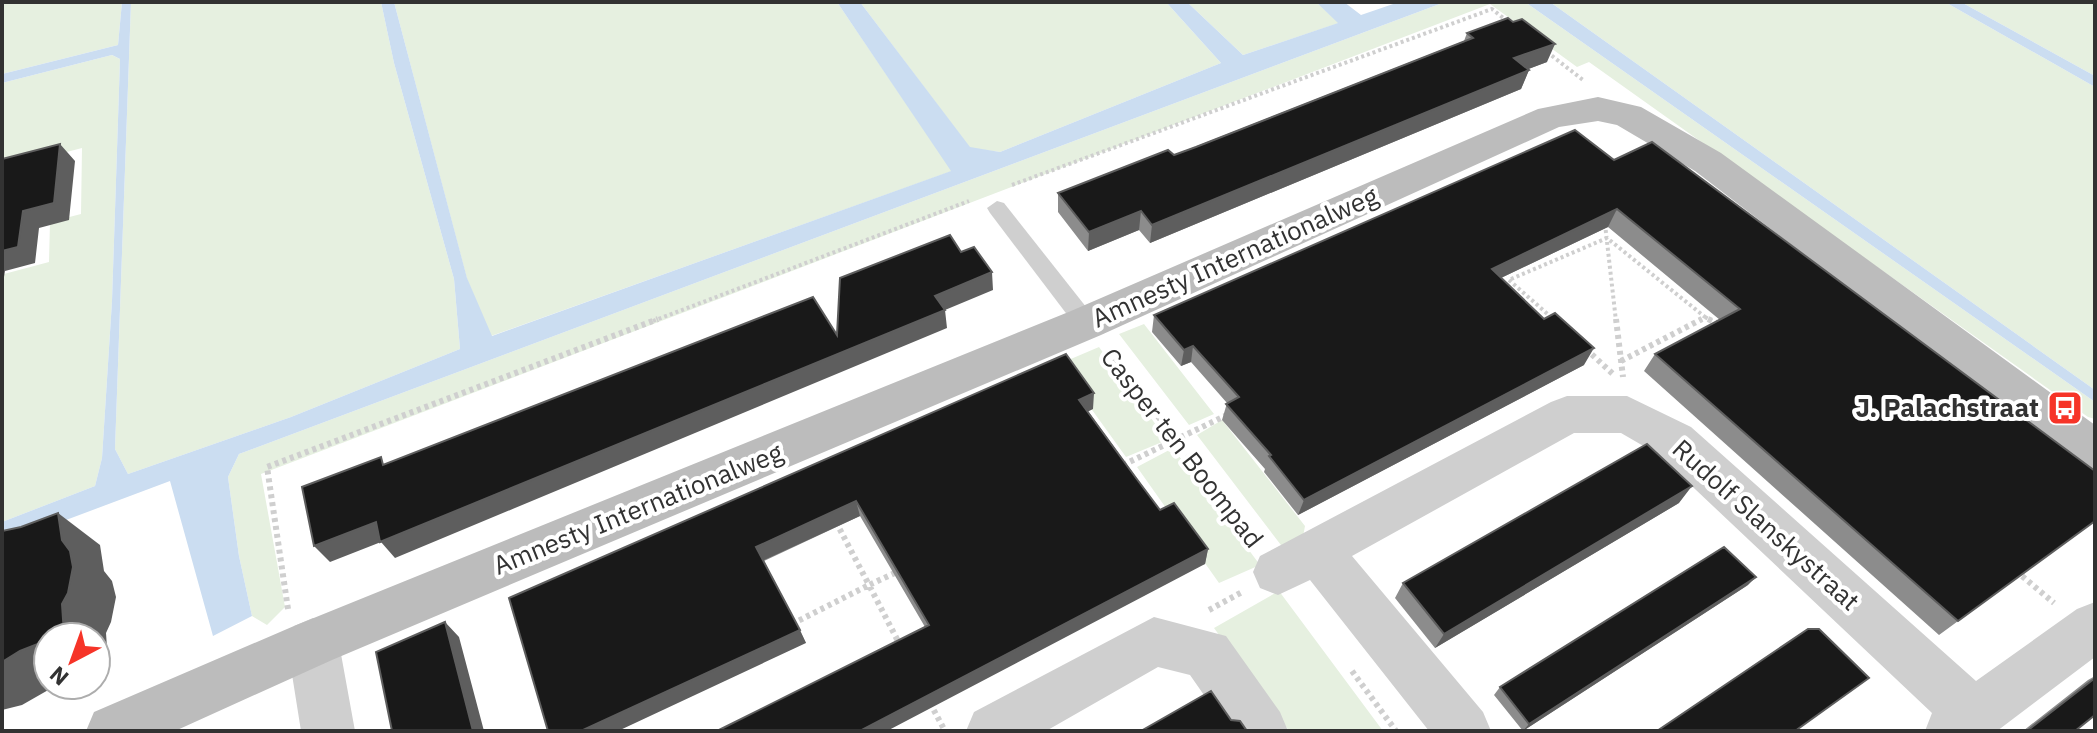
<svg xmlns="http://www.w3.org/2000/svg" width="2097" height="733" font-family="'IBM Plex Sans',sans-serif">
<rect width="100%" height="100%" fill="#fff"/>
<!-- green -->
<path fill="#e6f0e0" d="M 2,2 L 122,2 L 118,45 L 2,74 Z
M 131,2 L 381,2 L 394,63 L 454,279 L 460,349 L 291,417 L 128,474 L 115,449 Z
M 394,2 L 837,2 L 952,171 L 491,336 L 467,279 Z
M 860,2 L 1166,2 L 1221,63 L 1000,152 L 970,148 Z
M 1187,2 L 1316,2 L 1339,23 L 1243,55 Z
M 1445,2 L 1525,2 L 2095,402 L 2095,419 L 2088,417 L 1589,62 L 1577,67 L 1490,4 L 261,474 L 285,607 L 267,625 L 252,616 L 239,556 L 228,477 L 239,454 Z
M 1550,2 L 1945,2 L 2095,87 L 2095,390 Z
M 1961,2 L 2095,2 L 2095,76 Z
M 112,55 L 120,59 L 112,301 L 102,458 L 95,486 L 2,522 L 4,274 L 49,262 L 50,222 L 81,214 L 82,148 L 2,169 L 2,83 Z
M 1144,324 L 1214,414 L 1189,425 L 1119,334 Z
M 1099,347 L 1167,440 L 1126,457 L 1059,364 Z
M 1222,420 L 1305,526 L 1302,542 L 1287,553 L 1197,435 Z
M 1173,448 L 1260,565 L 1219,583 L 1137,467 Z
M 1279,591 L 1383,731 L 1289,731 L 1214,628 Z"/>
<!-- water -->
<path fill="#cbddf1" d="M 122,2 L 131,2 L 115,449 L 128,474 L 291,417 L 460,349 L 454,279 L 394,63 L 381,2 L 394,2 L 467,278 L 492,336 L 951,171 L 837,2 L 860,2 L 970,147 L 1000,152 L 1221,63 L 1166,2 L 1187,2 L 1243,55 L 1338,23 L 1316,2 L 1344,2 L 1361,15 L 1399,2 L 1445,2 L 239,454 L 228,477 L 239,556 L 252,616 L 213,636 L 170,481 L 2,544 L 2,522 L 95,486 L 102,458 L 112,301 L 120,59 L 112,55 L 2,83 L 2,74 L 118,45 Z
M 1525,2 L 1550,2 L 2095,390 L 2095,402 Z
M 1945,2 L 1961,2 L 2095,76 L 2095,87 Z"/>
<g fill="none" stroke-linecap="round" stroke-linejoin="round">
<!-- path-far1 -->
<path stroke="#cfcfcf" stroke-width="4" stroke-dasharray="3 3" stroke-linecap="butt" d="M 1547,52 L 1583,80
M 1012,185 L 1492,9 L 1507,21
M 1605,224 L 1616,321
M 1511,279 L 1607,238 L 1705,317 L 1698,321
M 1509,280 L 1552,318
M 1705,317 L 1712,321
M 653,321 L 969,201"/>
<!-- path -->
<path stroke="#cfcfcf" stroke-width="6" stroke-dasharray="4 4" stroke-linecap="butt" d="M 1616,319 L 1623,377
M 1708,319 L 1719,324
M 1586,349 L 1614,375
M 1109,353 L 1252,538
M 1621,361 L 1702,319
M 1123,465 L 1229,414
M 836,522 L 869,585 L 897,572
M 2016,571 L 2054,603
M 288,609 L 267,467 L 658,319
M 1209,610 L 1242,592
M 792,624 L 869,585 L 900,645
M 1352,671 L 1396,731
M 930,703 L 945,731"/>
<!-- lane -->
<path fill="#cfcfcf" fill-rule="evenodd" d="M 997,201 L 1004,203 L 1094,317 L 1097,323 L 1094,329 L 1078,329 L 990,213 L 987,208 Z"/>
<!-- street -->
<path fill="#cfcfcf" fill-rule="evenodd" d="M 1567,396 L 1627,396 L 1691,427 L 1976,681 L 2077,609 L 2095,602 L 2095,657 L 1997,731 L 1925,731 L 1932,713 L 1659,455 L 1621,433 L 1574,433 L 1352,556 L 1483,712 L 1491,731 L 1429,731 L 1310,580 L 1278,595 L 1260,588 L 1253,572 L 1260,556 L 1551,402 Z
M 1154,617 L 1226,636 L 1280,712 L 1288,731 L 1229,731 L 1190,675 L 1158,667 L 1046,731 L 966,731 L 974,712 Z
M 313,618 L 332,626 L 339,643 L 355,731 L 301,731 L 287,643 L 294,626 Z"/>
<!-- secondary -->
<path fill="#bcbcbc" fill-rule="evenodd" d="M 1598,97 L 1641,107 L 1721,153 L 2095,425 L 2095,470 L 2079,465 L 1695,171 L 1617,125 L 1598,121 L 1559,127 L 1101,335 L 332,660 L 175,731 L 86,731 L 94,712 L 294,626 L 1071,311 L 1538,109 Z"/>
</g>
<!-- wall -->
<path fill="#8c8c8c" d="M 1467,33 L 1547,62 L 1528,69 L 1529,70 L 1521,89 L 1150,243 L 1139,230 L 1088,251 L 1058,212 L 1058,193 L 1174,155 L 1464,41 Z
M 1575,130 L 2095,521 L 1939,635 L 1644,371 L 1655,354 L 1720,320 L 1608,227 L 1501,278 L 1584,365 L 1298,515 L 1264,472 L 1265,469 L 1222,420 L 1227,403 L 1191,362 L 1181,366 L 1152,332 L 1154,315 Z
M 1093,409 L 1088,411 L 1160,510 L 1208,549 L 1205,564 L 925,627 L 860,516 L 764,561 L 806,643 L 509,598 Z
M 1679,503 L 1435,648 L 1395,598 L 1403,583 Z
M 1748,585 L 1523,731 L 1494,695 L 1500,687 Z
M 2095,676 L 2095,715 L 2075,731 L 2023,731 L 2088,680 Z"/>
<!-- shaded-wall -->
<path fill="#5e5e5e" d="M 1555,44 L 1547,62 L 1507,77 L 1514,58 Z
M 1529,70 L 1521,89 L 1150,243 L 1152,225 Z
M 60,144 L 75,161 L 69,220 L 39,228 L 35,263 L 5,271 L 2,289 L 2,251 Z
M 1617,209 L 1608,227 L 1484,286 L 1492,269 Z
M 1141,211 L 1139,230 L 1088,251 L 1089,232 Z
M 992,272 L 993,290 L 945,310 L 947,328 L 395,558 L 381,542 L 330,562 L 314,546 Z
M 1193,346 L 1191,362 L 1181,366 L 1184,350 Z
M 1594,348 L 1584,365 L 1298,515 L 1304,500 Z
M 1094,393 L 1093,409 L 1079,416 L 1079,400 Z
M 1692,486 L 1679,503 L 1435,648 L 1444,634 Z
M 856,501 L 860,516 L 762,561 L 756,547 Z
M 58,513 L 100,545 L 104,571 L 112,581 L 116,597 L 111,622 L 106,633 L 108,662 L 96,667 L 96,637 L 56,637 L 62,604 L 62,540 Z
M 1208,549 L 1205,564 L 887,731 L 860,731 Z
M 1756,577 L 1748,585 L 1523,731 L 1529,724 Z
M 445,622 L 459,637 L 484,731 L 473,731 Z
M 800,630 L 806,643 L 618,731 L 581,731 Z
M 48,640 L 48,685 L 57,685 L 22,705 L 2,710 L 2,662 L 20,651 Z"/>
<!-- building -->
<path fill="#191919" stroke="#5e5e5e" stroke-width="2" d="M 1508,18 L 1513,22 L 1522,19 L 1555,44 L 1514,58 L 1529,70 L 1152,225 L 1141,211 L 1089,232 L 1058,193 L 1168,150 L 1174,155 L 1196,147 L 1473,38 L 1467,33 Z
M 1575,130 L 1614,160 L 1652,142 L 2095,471 L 2095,521 L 1958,621 L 1655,354 L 1740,309 L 1617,209 L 1492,269 L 1544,319 L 1555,313 L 1594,348 L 1304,500 L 1269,456 L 1271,455 L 1226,404 L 1239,397 L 1193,346 L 1184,350 L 1154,315 Z
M 60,144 L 54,203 L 23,211 L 18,247 L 2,251 L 2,159 Z
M 950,235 L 961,252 L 974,247 L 992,272 L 935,296 L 945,310 L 380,542 L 376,522 L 314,546 L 302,487 L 381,457 L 383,465 L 813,297 L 837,335 L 840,278 Z
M 1066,354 L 1094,393 L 1079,400 L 1136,478 L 1160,510 L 1174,503 L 1208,549 L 860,731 L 717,731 L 929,625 L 856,501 L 756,547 L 800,630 L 581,731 L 548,731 L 509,598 Z
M 1647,444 L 1692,486 L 1444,634 L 1403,583 Z
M 58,513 L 62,540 L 70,551 L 73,567 L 68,593 L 62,604 L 64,634 L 56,637 L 48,637 L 48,640 L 20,651 L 2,662 L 2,531 L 21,527 Z
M 1724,547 L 1756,577 L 1529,724 L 1500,687 Z
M 445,622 L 473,731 L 392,731 L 376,652 Z
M 1808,629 L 1819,629 L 1869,678 L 1795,731 L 1657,731 Z
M 2095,678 L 2095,715 L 2075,731 L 2027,731 Z
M 1211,691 L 1231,720 L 1240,721 L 1247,731 L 1141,731 Z"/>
<!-- icons -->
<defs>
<symbol id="bus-square" viewBox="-11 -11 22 22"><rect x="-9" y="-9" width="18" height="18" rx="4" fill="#f63428" stroke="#fff"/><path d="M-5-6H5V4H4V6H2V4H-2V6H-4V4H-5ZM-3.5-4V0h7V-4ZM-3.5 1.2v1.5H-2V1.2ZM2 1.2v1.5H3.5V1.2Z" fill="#fff"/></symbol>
</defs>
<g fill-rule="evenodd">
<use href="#bus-square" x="2045" y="388" width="40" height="40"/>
</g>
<g text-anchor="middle" stroke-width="8" stroke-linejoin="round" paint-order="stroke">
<!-- street labels -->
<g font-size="26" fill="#323232" stroke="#fff">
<text transform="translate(1235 257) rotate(-24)" y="9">Amnesty Internationalweg</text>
<text transform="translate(1182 448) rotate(52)" y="9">Casper ten Boompad</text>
<text transform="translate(638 509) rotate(-22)" y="9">Amnesty Internationalweg</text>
<text transform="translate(1766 525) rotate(42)" y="9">Rudolf Slanskystraat</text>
</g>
<!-- poi labels -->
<g font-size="26" font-weight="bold" fill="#323232" stroke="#fff" text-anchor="end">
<text x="2039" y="417">J. Palachstraat</text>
</g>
</g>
<!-- border -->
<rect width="2097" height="733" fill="none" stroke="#323232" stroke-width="8"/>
<!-- north arrow -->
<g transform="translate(72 661) rotate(221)"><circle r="38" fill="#ffffff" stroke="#adadad" stroke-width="2"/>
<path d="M0-6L14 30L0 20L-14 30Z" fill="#f63428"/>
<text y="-12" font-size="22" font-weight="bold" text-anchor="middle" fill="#323232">N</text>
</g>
</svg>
